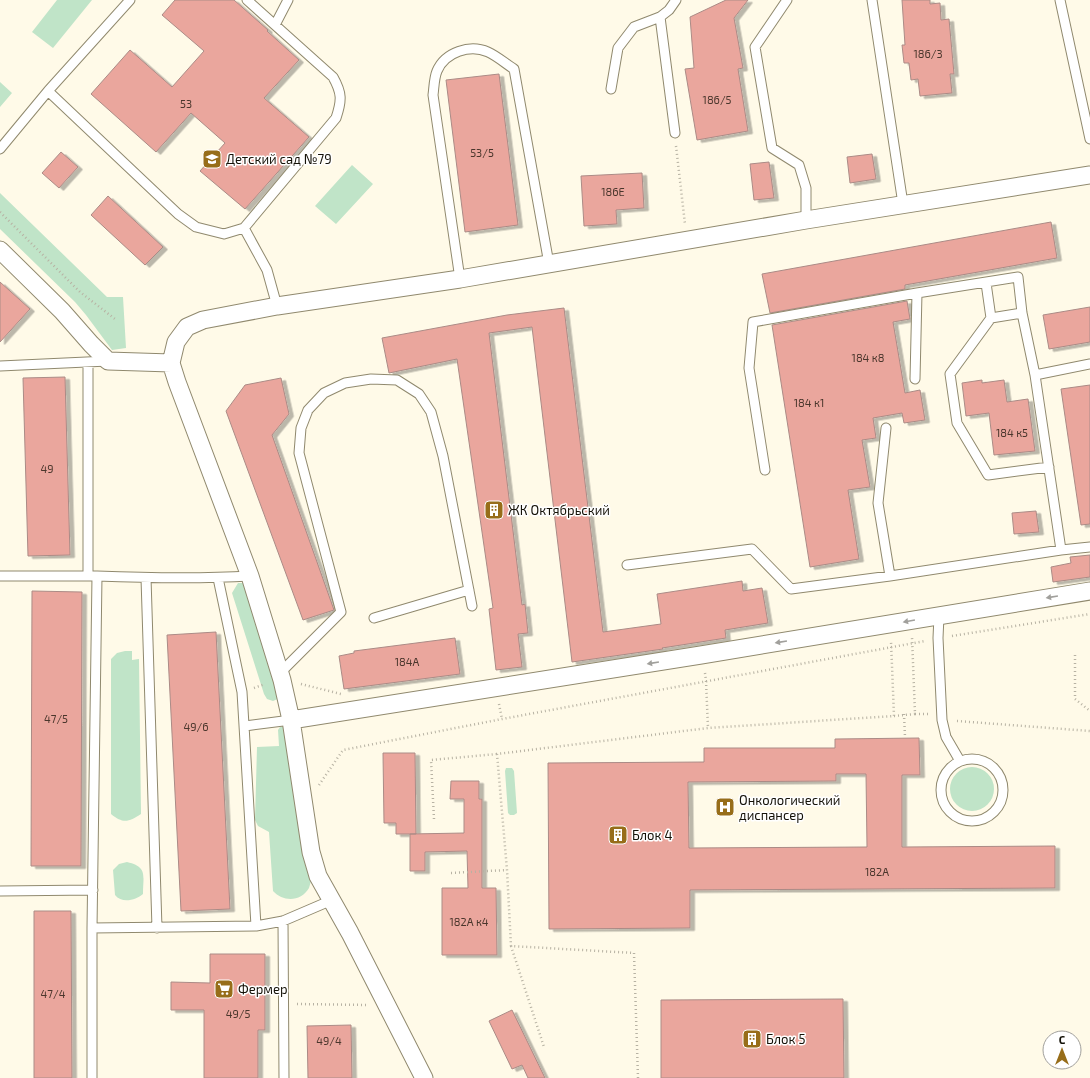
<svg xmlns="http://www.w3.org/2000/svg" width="1090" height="1078" font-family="'Exo 2',sans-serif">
<defs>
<filter id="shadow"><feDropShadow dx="4.5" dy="2.5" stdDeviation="0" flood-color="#0004"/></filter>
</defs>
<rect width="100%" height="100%" fill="#fffae8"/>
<!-- green -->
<path fill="#c0e4c8" d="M 57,0 L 92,0 L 53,48 L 32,32 Z
M 0,82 L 12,93 L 0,107 Z
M 352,165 L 373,184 L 336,224 L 315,206 Z
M 0,193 L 107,297 L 123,297 L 126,348 L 112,350 L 86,315 L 75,302 L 0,229 Z
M 238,583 L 243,583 L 247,586 L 280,698 L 273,701 L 267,699 L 264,694 L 232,593 Z
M 125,651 L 132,651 L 132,660 L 139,659 L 141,814 C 129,822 123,824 111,814 L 111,659 L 117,653 Z
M 284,726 L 311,878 C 311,881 310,885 309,888 C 301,902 283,902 273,891 L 269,832 L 258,826 L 255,820 L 257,747 L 279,746 L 278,730 L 280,727 Z
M950 789a22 22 0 1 1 44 0a22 22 0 1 1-44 0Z
M 506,768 L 512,768 L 514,771 L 517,813 L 514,815 L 510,815 L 508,813 L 505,771 Z
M 127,862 C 148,867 143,875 143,894 C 136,900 122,904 115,895 L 113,870 L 119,864 Z"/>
<!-- building -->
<path fill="#eaa69d" stroke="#ab8b86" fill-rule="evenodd" filter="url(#shadow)" d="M 175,0 L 234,0 L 268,30 L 267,31 L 299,60 L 264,98 L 309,137 L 245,209 L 200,171 L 225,143 L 191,113 L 156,152 L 91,94 L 130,50 L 172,87 L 204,51 L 162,15 Z
M 726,0 L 748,0 L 734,18 L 743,68 L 738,69 L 748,131 L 697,140 L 685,69 L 694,68 L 690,17 Z
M 902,0 L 930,0 L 930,4 L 940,3 L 941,20 L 949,19 L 954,74 L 950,74 L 952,93 L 920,96 L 918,79 L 911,80 L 909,63 L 904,63 L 902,45 L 905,45 Z
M 499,74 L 518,225 L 465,232 L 446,80 Z
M 61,152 L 78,167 L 59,188 L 42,173 Z
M 872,154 L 876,179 L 850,183 L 847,157 Z
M 769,162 L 774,198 L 754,200 L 750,164 Z
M 642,173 L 644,208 L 616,210 L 617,224 L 584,226 L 581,176 Z
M 108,196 L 163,247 L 145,265 L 91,215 Z
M 1051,222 L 1057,258 L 905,285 L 905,289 L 770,313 L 762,274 Z
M 0,282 L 30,309 L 0,342 Z
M 907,301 L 910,319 L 893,322 L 905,393 L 920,390 L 925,420 L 904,423 L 902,413 L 873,418 L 876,438 L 862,440 L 870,487 L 848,490 L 859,559 L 810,567 L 772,325 Z
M 1090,307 L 1090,342 L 1049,349 L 1043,315 Z
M 564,308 L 603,632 L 661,624 L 657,594 L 742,581 L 743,591 L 762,588 L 768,623 L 725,630 L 726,638 L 662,648 L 663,649 L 572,662 L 532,327 L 489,333 L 522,605 L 525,604 L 528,633 L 518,634 L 522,667 L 496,670 L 489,609 L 493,608 L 457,359 L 389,373 L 382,338 L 507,315 Z
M 65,377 L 70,555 L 28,556 L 23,378 Z
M 281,378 L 289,414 L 272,435 L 334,610 L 303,620 L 226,411 L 245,385 Z
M 982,380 L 982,383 L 1004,380 L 1007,402 L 1028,399 L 1035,451 L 994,455 L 989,413 L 966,416 L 962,383 Z
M 1090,385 L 1090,524 L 1081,525 L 1061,389 Z
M 1036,511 L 1039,532 L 1014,534 L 1012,513 Z
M 1090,555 L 1090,577 L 1053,582 L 1051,567 L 1071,563 L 1070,557 Z
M 32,591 L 82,592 L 81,866 L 31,866 Z
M 216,632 L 230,909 L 181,911 L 167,635 Z
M 455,638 L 460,674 L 344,689 L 339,656 L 354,653 L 354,651 Z
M 919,738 L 920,775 L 902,775 L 902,847 L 1055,846 L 1055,888 L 690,890 L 690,928 L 549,929 L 548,763 L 704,762 L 704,748 L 835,748 L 835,739 ZM 836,774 L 866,774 L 867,847 L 689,848 L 688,782 L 836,781 Z
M 383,753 L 415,753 L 416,834 L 396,834 L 396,823 L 384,823 Z
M 451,781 L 479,781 L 479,799 L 482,799 L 482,888 L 496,888 L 497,955 L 442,955 L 442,888 L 468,888 L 467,851 L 425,852 L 425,871 L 410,871 L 410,834 L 464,833 L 464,799 L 450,799 Z
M 34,911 L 71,911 L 72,1078 L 34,1078 Z
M 210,954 L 265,954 L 265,1030 L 258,1030 L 258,1078 L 204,1078 L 204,1010 L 171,1010 L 171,982 L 210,983 Z
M 843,999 L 844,1078 L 661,1078 L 661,1000 Z
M 512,1010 L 545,1078 L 528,1078 L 522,1065 L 512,1069 L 489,1021 Z
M 351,1025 L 352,1078 L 308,1078 L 307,1026 Z"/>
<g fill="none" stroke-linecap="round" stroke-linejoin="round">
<defs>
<path id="lane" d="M 787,0 L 755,47 L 772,148 L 799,165 L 806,188 L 806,220
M 872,0 L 903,204
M 1060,0 L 1090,139
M 275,25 L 288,0
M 611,89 L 618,48 L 634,27 L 660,17
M 48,91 L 178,214 L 196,227 L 224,234 L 244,228 L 336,118 C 342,100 342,93 333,77 L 247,0
M 675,133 L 660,17 L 669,10 L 676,0
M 0,149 L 48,91 L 130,0
M 244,228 L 267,270 L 277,306
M 460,279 L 433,95 C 434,88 434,78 437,71 C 445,52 470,44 488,52 C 497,56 506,64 514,69 L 549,264
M 986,283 L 991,318 L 950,374 L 957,423 L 988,475 L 1049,467
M 991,318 L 1022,313
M 88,363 L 88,576 L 97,576 L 92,928 L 92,1078
M 0,366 L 108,361
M 915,379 L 917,293
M 886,428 L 878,503 L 890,576
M 765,470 L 749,368 L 753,322 L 917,293 L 1018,277 L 1022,313 L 1035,375
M 1061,550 L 1035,375 L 1090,364
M 627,565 L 752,549 L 791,589 L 890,576 L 1061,550 L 1090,547
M 0,576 L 88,576
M 97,576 C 148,578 199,579 250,576
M 146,578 L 157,928
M 218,578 L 242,692 L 256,926
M 939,616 L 938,638 L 942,720 L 946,737 L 960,761
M 374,618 L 469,590
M 280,673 L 341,612 L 299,453 L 301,428 L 308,410 L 324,393 L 345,383 L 371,379 L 397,380 L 419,394 L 431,412 L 443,456 L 472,606
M 245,726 L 291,720
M941 790a31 31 0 1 1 62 0a31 31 0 1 1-62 0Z
M 0,891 L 93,890
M 283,921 L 284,1078
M 92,928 L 256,926 L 283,921 L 332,900"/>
<path id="street" d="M 0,250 L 62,311 L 91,344 L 108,361 L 171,363
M 291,720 L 701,655 L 1090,591
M 424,1078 L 350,933 L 318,876 L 311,852 L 291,720 L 282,680 L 250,576 L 177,382 L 171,363 L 176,342 L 187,327 L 203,320 L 277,306 L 460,279 L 806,220 L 1090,175"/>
</defs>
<!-- lane casing -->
<use href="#lane" stroke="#90896e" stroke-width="11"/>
<!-- street casing -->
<use href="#street" stroke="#90896e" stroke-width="19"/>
<!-- path -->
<path stroke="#b7b2a3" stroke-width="2.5" stroke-dasharray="1 3" stroke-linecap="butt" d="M 676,146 L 685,224
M 0,212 L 80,292 L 115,319
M 952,636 L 1090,614
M 1075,655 L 1075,699 L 1090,711
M 705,673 L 706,681 L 708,728
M 301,684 L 341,694
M 254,688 L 265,684
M 499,704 L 502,719
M 904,714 L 905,737
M 915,714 L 928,714
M 894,716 L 915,714 L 912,637
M 957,721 L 1090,731
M 319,785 L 343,750 L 502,719 L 925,641
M 434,819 L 431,760 L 497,754
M 451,873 L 507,870
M 511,946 L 544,1047
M 297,1004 L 368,1005
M 638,1078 L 634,953 L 511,946 L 507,870 L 497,754 L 708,728 L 894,716 L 891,641"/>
<!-- lane -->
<use href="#lane" stroke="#fff" stroke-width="9"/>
<!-- street -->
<use href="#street" stroke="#fff" stroke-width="17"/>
</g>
<!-- one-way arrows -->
<defs><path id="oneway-solid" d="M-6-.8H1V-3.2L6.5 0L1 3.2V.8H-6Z"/></defs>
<g fill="#a1a09c">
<use href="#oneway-solid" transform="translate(1052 597) rotate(171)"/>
<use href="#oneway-solid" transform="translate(909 621) rotate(170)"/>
<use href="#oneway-solid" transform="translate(781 642) rotate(171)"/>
<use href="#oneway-solid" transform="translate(653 663) rotate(171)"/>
</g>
<!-- icons -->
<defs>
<symbol id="school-square" viewBox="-11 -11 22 22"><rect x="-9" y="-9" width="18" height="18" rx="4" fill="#976d19" stroke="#fff"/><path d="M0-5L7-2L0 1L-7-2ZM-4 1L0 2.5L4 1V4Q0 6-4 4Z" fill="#fff"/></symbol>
<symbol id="building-square" viewBox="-11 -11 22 22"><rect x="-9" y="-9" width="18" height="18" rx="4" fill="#976d19" stroke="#fff"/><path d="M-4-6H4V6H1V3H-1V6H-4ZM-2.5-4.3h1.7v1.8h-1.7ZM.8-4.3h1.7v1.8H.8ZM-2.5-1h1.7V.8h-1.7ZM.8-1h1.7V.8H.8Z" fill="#fff"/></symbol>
<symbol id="hospital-square" viewBox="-11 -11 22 22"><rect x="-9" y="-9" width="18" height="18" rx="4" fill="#976d19" stroke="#fff"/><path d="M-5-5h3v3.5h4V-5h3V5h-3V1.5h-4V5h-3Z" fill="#fff"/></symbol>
<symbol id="supermarket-square" viewBox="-11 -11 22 22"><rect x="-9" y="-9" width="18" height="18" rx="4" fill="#976d19" stroke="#fff"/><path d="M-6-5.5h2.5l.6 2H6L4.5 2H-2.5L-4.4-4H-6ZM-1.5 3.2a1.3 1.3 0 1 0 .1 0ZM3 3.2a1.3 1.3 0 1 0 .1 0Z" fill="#fff"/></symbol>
</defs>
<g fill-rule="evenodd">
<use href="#school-square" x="201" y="148" width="22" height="22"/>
<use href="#building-square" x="483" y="499" width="22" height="22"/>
<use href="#hospital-square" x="714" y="796" width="22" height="22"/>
<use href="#building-square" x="607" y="824" width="22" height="22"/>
<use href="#supermarket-square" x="213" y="978" width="22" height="22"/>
<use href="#building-square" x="741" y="1028" width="22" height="22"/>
</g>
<g text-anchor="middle" stroke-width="3" stroke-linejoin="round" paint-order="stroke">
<!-- number labels -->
<g font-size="11" fill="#4a362c">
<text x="928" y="58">186/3</text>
<text x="717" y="104">186/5</text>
<text x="186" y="108">53</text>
<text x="482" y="157">53/5</text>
<text x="613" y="196">186Е</text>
<text x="868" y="362">184 к8</text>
<text x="809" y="407">184 к1</text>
<text x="1012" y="437">184 к5</text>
<text x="47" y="473">49</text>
<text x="407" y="666">184А</text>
<text x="56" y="723">47/5</text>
<text x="196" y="731">49/6</text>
<text x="877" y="876">182А</text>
<text x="469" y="926">182А к4</text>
<text x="53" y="998">47/4</text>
<text x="238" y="1018">49/5</text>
<text x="329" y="1045">49/4</text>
</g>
<!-- poi labels -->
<g font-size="13" fill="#141107" stroke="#fff" text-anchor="start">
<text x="226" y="164">Детский сад №79</text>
<text x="508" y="515">ЖК Октябрьский</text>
<text x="739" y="805">Онкологический<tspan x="739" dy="15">диспансер</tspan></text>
<text x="632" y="840">Блок 4</text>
<text x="238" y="994">Фермер</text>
<text x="766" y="1044">Блок 5</text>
</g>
</g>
<!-- north arrow -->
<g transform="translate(1062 1050)"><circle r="19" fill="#ffffff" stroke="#a1a09c"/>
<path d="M0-3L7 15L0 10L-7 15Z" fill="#976d19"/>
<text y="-6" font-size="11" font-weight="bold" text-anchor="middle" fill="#141107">С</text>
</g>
</svg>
